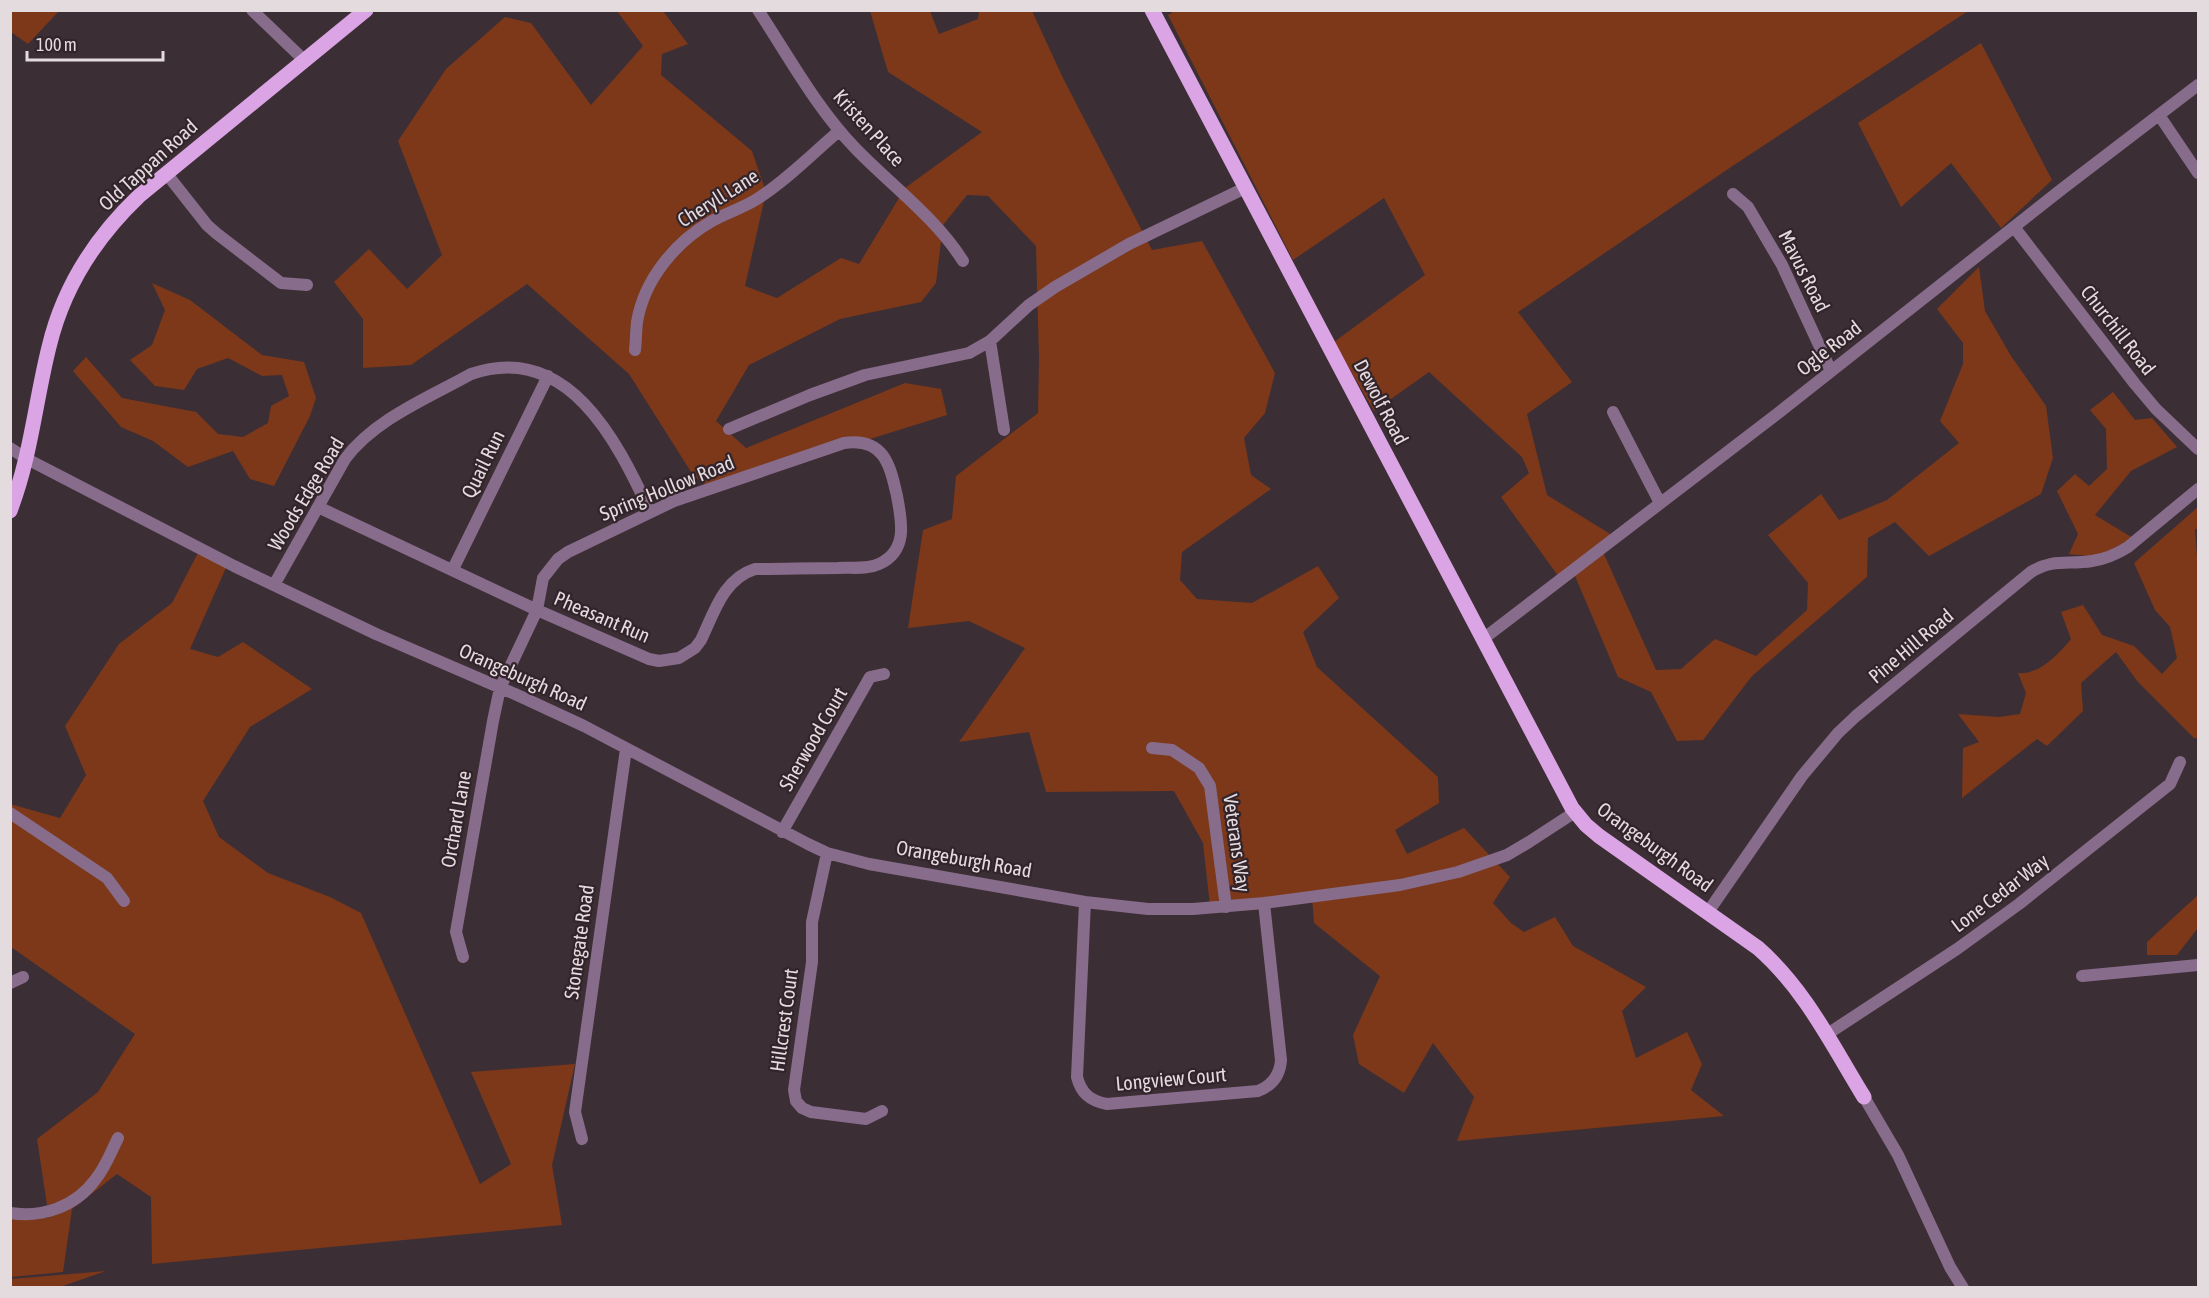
<svg xmlns="http://www.w3.org/2000/svg" width="2209" height="1298" font-family="'Asap Condensed',sans-serif">
<rect width="100%" height="100%" fill="#3c2e35"/>
<!-- green -->
<path fill="#7c3819" d="M 1176,10 L 1968,11 L 1734,165 L 1518,312 L 1572,382 L 1527,414 L 1547,495 L 1620,540 L 1603,552 L 1656,670 L 1681,669 L 1715,639 L 1756,656 L 1807,610 L 1808,583 L 1768,535 L 1821,494 L 1839,520 L 1887,500 L 1959,443 L 1940,421 L 1963,364 L 1963,343 L 1937,309 L 1979,267 L 1985,311 L 2011,356 L 2046,406 L 2053,458 L 2041,494 L 1929,556 L 1895,522 L 1868,538 L 1867,577 L 1752,676 L 1703,740 L 1677,741 L 1651,692 L 1618,677 L 1575,576 L 1564,584 L 1501,497 L 1529,473 L 1522,457 L 1429,372 L 1374,411 L 1334,342 L 1425,275 L 1384,198 L 1293,260 L 1168,15 Z
M 10,11 L 11,10 L 59,11 L 28,44 L 11,32 Z
M 617,11 L 663,11 L 688,44 L 662,54 L 661,75 L 752,151 L 766,192 L 745,286 L 777,298 L 841,258 L 859,264 L 905,188 L 982,132 L 888,72 L 870,11 L 930,11 L 939,34 L 978,19 L 979,11 L 1032,11 L 1063,78 L 1152,250 L 1202,241 L 1275,373 L 1265,413 L 1244,438 L 1251,475 L 1271,489 L 1182,552 L 1180,580 L 1197,599 L 1252,603 L 1318,566 L 1339,598 L 1303,632 L 1317,667 L 1438,777 L 1439,803 L 1395,830 L 1407,854 L 1464,828 L 1510,877 L 1493,903 L 1511,923 L 1524,932 L 1555,917 L 1573,946 L 1646,987 L 1622,1011 L 1636,1058 L 1687,1032 L 1702,1064 L 1691,1090 L 1724,1116 L 1457,1141 L 1474,1097 L 1433,1043 L 1404,1093 L 1359,1064 L 1353,1035 L 1380,976 L 1314,923 L 1312,897 L 1210,906 L 1203,843 L 1174,791 L 1046,792 L 1029,732 L 959,742 L 1025,648 L 969,621 L 908,628 L 923,530 L 952,519 L 956,476 L 1038,413 L 1039,358 L 1036,246 L 988,196 L 967,195 L 943,225 L 936,283 L 921,302 L 840,319 L 749,365 L 716,421 L 746,448 L 905,383 L 941,389 L 947,415 L 710,489 L 693,475 L 629,374 L 527,284 L 411,365 L 363,368 L 363,319 L 334,282 L 369,249 L 407,289 L 442,255 L 398,141 L 446,69 L 505,17 L 531,23 L 591,105 L 643,46 Z
M 1981,43 L 2052,180 L 2001,228 L 1951,163 L 1901,207 L 1858,123 Z
M 152,283 L 190,300 L 262,355 L 304,362 L 316,398 L 310,416 L 274,486 L 250,479 L 233,451 L 188,467 L 153,441 L 121,427 L 73,371 L 86,357 L 122,398 L 196,412 L 218,434 L 243,437 L 268,423 L 271,406 L 289,396 L 282,375 L 262,376 L 228,358 L 197,369 L 184,390 L 155,386 L 130,360 L 152,345 L 165,310 Z
M 2113,392 L 2135,420 L 2152,418 L 2177,447 L 2131,471 L 2095,515 L 2133,538 L 2097,557 L 2069,554 L 2078,534 L 2057,491 L 2075,474 L 2089,486 L 2107,469 L 2106,429 L 2090,410 Z
M 2198,507 L 2198,529 L 2195,529 L 2197,557 L 2198,558 L 2198,738 L 2194,738 L 2138,682 L 2116,652 L 2081,683 L 2083,711 L 2047,746 L 2037,739 L 1962,798 L 1963,748 L 1979,742 L 1958,714 L 1999,717 L 2020,714 L 2026,693 L 2018,673 C 2039,675 2058,655 2071,639 L 2061,612 L 2083,605 L 2102,635 L 2134,646 L 2162,674 L 2177,658 L 2170,627 L 2155,610 L 2134,563 Z
M 201,547 L 229,561 L 190,649 L 218,657 L 243,642 L 312,689 L 250,727 L 203,801 L 219,837 L 268,873 L 330,897 L 361,913 L 480,1184 L 511,1164 L 471,1072 L 575,1064 L 552,1165 L 562,1225 L 152,1264 L 151,1197 L 117,1174 L 72,1209 L 63,1272 L 11,1277 L 11,1218 L 49,1218 L 37,1139 L 98,1092 L 135,1034 L 11,947 L 10,804 L 60,818 L 86,775 L 65,726 L 119,644 L 172,603 Z
M 2198,895 L 2198,928 L 2177,955 L 2147,955 L 2147,942 Z
M 106,1271 L 60,1287 L 11,1287 L 11,1279 Z"/>
<g fill="none" stroke-linecap="round" stroke-linejoin="round">
<!-- minor -->
<path stroke="#876c8b" stroke-width="12" d="M 252,10 L 304,60
M 758,10 C 789,57 817,109 856,149 C 892,186 935,217 963,261
M 2159,115 L 2198,173
M 166,173 L 207,225 L 216,233 L 281,283 L 307,285
M 1733,194 L 1748,207 L 1782,265 L 1831,371
M 2014,227 L 2135,384 L 2156,409 L 2198,449
M 990,341 L 1004,430
M 635,350 C 636,341 636,331 637,322 C 644,280 675,242 712,221 C 726,213 743,208 757,199 C 787,180 813,153 839,131
M 1613,412 L 1660,503
M 729,429 L 810,395 L 865,375 L 969,353 L 990,341 L 1029,305 L 1055,287 L 1129,244 L 1245,188
M 10,448 L 27,459 L 234,566 L 376,634 L 515,694 L 584,726 L 808,844 L 827,853 L 869,864 L 1085,902 L 1148,909 L 1193,909 L 1264,903 L 1400,885 L 1458,872 L 1507,855 L 1529,842 L 1575,812
M 318,507 L 537,610 L 649,659 L 659,661 L 679,658 L 695,648 L 701,640 C 714,613 723,579 755,569 C 782,569 810,568 838,568 C 851,567 866,570 879,564 C 908,551 902,522 897,496 C 890,465 884,437 844,443 L 674,501 L 568,552 L 558,559 L 543,578 L 537,610 L 500,688 L 493,721 L 456,932 L 463,957
M 453,569 L 548,376
M 274,585 L 345,459 C 375,419 428,398 471,374 C 567,341 617,440 650,512
M 1483,639 L 1777,414 L 2062,189 L 2198,85
M 1152,748 L 1172,750 L 1199,768 L 1210,786 L 1226,907
M 10,813 L 107,878 L 124,901
M 782,832 L 870,677 L 884,674
M 827,853 L 812,922 L 812,962 L 794,1090 L 796,1101 L 802,1108 L 811,1112 L 866,1119 L 882,1111
M 1085,902 L 1077,1077 C 1081,1093 1090,1101 1107,1104 L 1258,1091 C 1273,1085 1280,1075 1281,1060 L 1264,903
M 1708,912 L 1802,776 L 1838,733 L 1856,716 L 2031,572 C 2054,558 2068,565 2092,561 C 2106,559 2117,554 2128,547 L 2198,489
M 2082,976 L 2198,965
M 10,983 L 23,977
M 1826,1035 L 1957,949 L 2019,904 L 2170,784 L 2180,762
M 1864,1097 L 1898,1155 L 1950,1267 L 1963,1288
M 582,1139 L 575,1112 L 626,749
M 10,1213 C 42,1218 75,1207 95,1180 C 105,1168 111,1152 118,1138"/>
<!-- major -->
<path stroke="#dba4e4" stroke-width="15" d="M 1152,10 L 1572,808 L 1586,825 L 1599,836 L 1758,948 C 1805,989 1832,1045 1864,1097
M 10,511 C 31,456 35,403 49,347 C 63,288 96,237 139,196 L 366,10"/>
</g>
<g text-anchor="middle" stroke-width="4.5" stroke-linejoin="round" paint-order="stroke">
<!-- street labels -->
<g font-size="20" fill="#e4dbdf" stroke="#32242a">
<text transform="translate(869 128) rotate(48)" y="7">Kristen Place</text>
<text transform="translate(148 165) rotate(-42)" y="7">Old Tappan Road</text>
<text transform="translate(718 198) rotate(-32)" y="7">Cheryll Lane</text>
<text transform="translate(1804 271) rotate(63)" y="7">Mavus Road</text>
<text transform="translate(2118 330) rotate(52)" y="7">Churchill Road</text>
<text transform="translate(1829 348) rotate(-38)" y="7">Ogle Road</text>
<text transform="translate(1381 402) rotate(62)" y="7">Dewolf Road</text>
<text transform="translate(483 464) rotate(-64)" y="7">Quail Run</text>
<text transform="translate(667 488) rotate(-22)" y="7">Spring Hollow Road</text>
<text transform="translate(306 494) rotate(-59)" y="7">Woods Edge Road</text>
<text transform="translate(602 617) rotate(23)" y="7">Pheasant Run</text>
<text transform="translate(1911 646) rotate(-40)" y="7">Pine Hill Road</text>
<text transform="translate(523 677) rotate(24)" y="7">Orangeburgh Road</text>
<text transform="translate(813 739) rotate(-60)" y="7">Sherwood Court</text>
<text transform="translate(456 819) rotate(-80)" y="7">Orchard Lane</text>
<text transform="translate(1237 843) rotate(82)" y="7">Veterans Way</text>
<text transform="translate(1655 847) rotate(36)" y="7">Orangeburgh Road</text>
<text transform="translate(964 859) rotate(10)" y="7">Orangeburgh Road</text>
<text transform="translate(2000 893) rotate(-37)" y="7">Lone Cedar Way</text>
<text transform="translate(579 942) rotate(-82)" y="7">Stonegate Road</text>
<text transform="translate(784 1020) rotate(-82)" y="7">Hillcrest Court</text>
<text transform="translate(1171 1079) rotate(-5)" y="7">Longview Court</text>
</g>
</g>
<!-- border -->
<rect width="2209" height="1298" fill="none" stroke="#e4dbdf" stroke-width="24"/>
<!-- scale -->
<path d="M27 51v9h136v-9" fill="none" stroke="#e4dbdf" stroke-width="3"/>
<text x="36" y="51" font-size="18" fill="#e4dbdf" stroke="#32242a" stroke-width="4.5" paint-order="stroke">100 m</text>
</svg>
